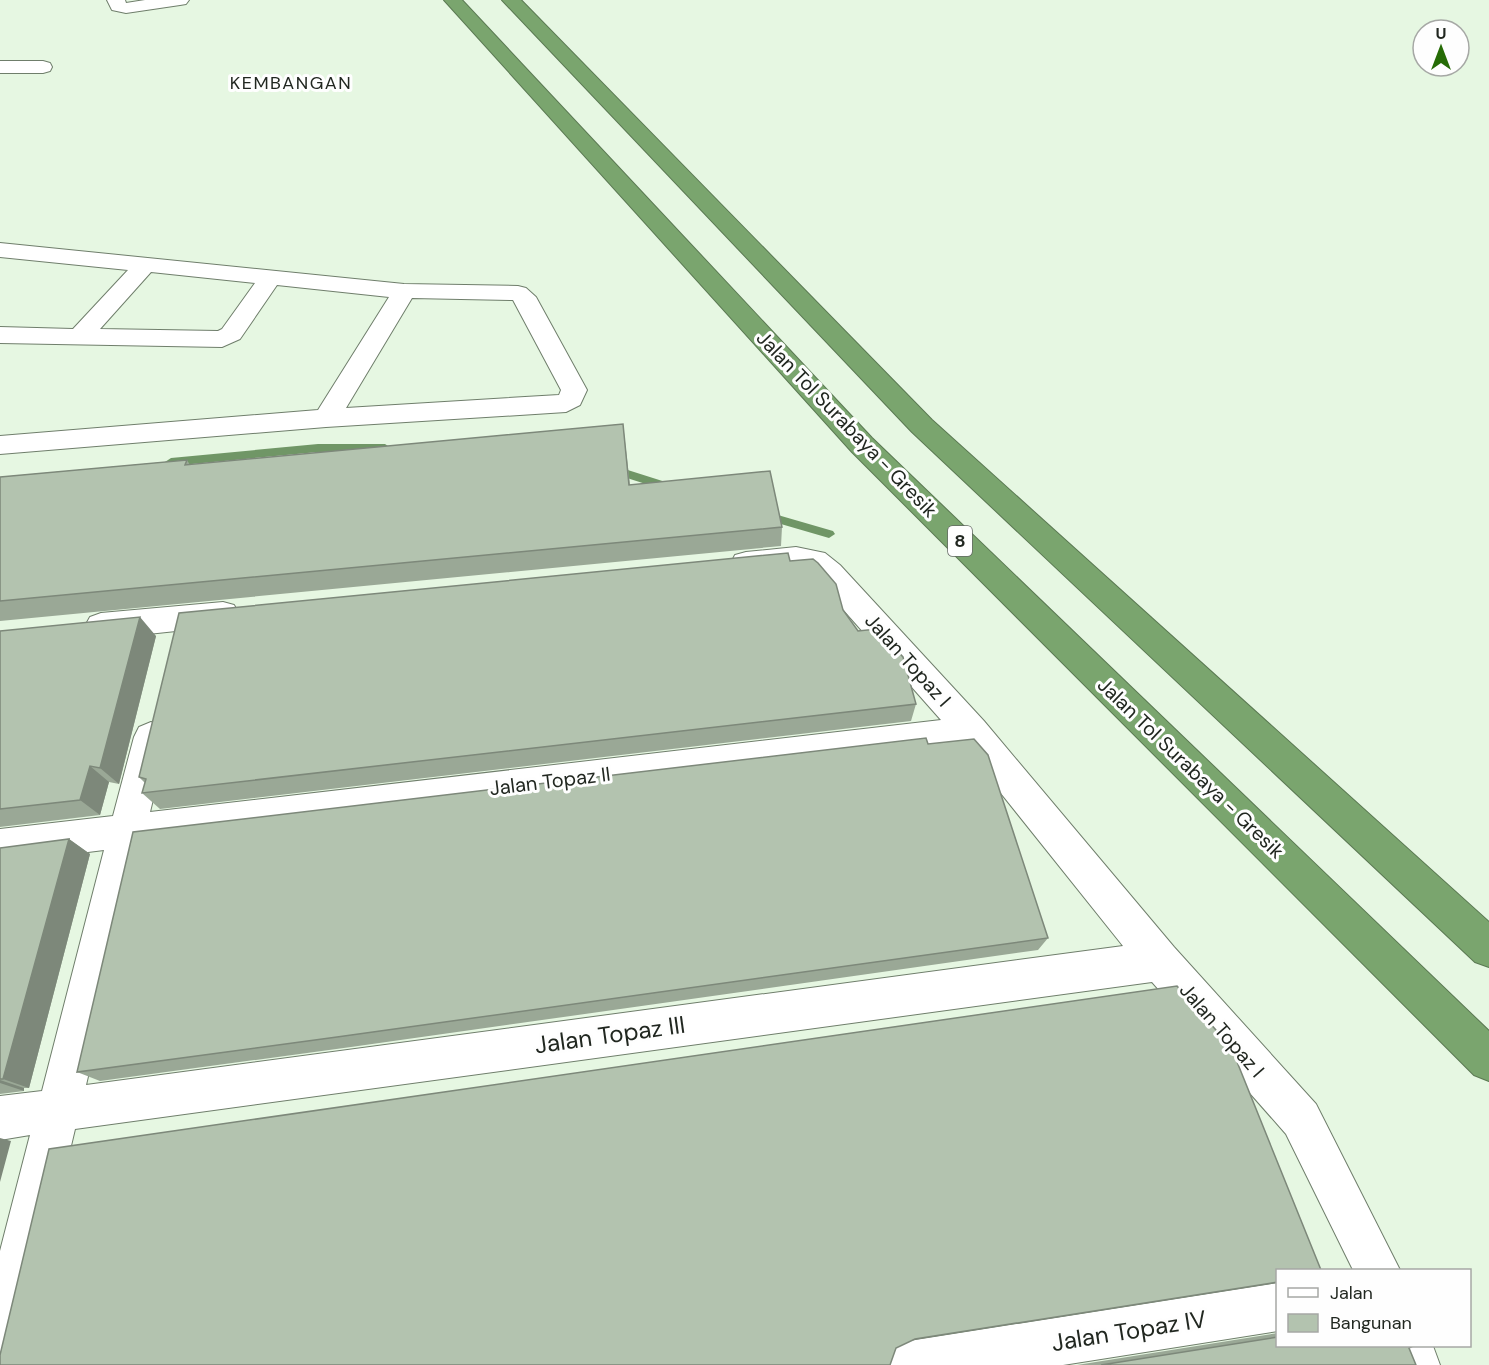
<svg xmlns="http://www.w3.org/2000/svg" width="1489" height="1365" font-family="'DM Sans',sans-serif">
<rect width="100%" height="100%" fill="#e6f7e2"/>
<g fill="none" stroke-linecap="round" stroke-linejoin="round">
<!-- stream -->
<path fill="#709666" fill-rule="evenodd" d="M 318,444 L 385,444 L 391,448 L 385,452 L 318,452 L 171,466 L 165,462 L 171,458 Z
M 612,465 L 675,485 L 677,488 L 671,492 L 608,472 L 606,469 Z
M 764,511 L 833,531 L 835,534 L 829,538 L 760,518 L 758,515 Z"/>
<defs>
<path id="minor" d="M 107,0 L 125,0 L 126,3 L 145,0 L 189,0 L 186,4 L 180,5 L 126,13 L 112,10 Z
M 0,61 L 43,61 L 50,63 L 52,67 L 50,71 L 43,73 L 0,73 Z
M 0,243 L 404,284 L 518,286 L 526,288 L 536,297 L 587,390 L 580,405 L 566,412 L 326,427 L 0,454 L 0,436 L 318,410 L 389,297 L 277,285 L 240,339 L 222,347 L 0,343 L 0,327 L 73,329 L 128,270 L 0,257 ZM 151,272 L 255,283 L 222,329 L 218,331 L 100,329 ZM 412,298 L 513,300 L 561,390 L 559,395 L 346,408 Z
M 796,547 L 825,553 L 840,565 L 984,721 L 1174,947 L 1316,1104 L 1400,1270 L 1353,1270 L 1286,1134 L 1152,982 L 75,1129 L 24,1344 L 17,1361 L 0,1365 L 0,1251 L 30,1135 L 0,1140 L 0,1096 L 42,1091 L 104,850 L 0,863 L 0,829 L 113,816 L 134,737 L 139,727 L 151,722 L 163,727 L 168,737 L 150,812 L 941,720 L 818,581 C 788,557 768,581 735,571 L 731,563 L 735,555 L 746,552 ZM 964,747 L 1123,946 L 86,1085 L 142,846 Z
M 223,602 L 234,605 L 239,614 L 234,623 L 223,626 L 101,639 L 90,635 L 85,626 L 90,617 L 101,613 Z
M 1278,1283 L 1278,1331 L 1063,1365 L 885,1365 L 892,1348 L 909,1341 Z
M 1385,1346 L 1433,1346 L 1440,1365 L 1392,1365 Z"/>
<path id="highway" d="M 444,0 L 462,0 L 872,438 L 1489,1031 L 1489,1081 L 1474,1075 L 852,452 Z
M 502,0 L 521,0 L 932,420 L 1489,922 L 1489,967 L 1475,962 L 912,432 Z"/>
</defs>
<!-- minor casing -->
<use href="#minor" stroke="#6f7e6b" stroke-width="2"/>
<!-- highway casing -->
<use href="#highway" stroke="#5b7953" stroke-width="2"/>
<!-- minor -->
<use href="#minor" fill="#fff" fill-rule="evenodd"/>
<!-- highway -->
<use href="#highway" fill="#7aa56e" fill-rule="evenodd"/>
</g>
<!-- wall -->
<path fill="#9aa896" d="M 623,424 L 630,485 L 782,527 L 781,546 L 0,621 L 0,477 L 187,460 L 190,465 Z
M 790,561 L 858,631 L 916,704 L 911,721 L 160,809 L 142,793 L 145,783 L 139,777 Z
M 0,631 L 156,636 L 119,784 L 109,782 L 100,815 L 0,827 Z
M 928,744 L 1048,938 L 1038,950 L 351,1047 L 100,1081 L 77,1072 Z
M 69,839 L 90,854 L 29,1088 L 24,1088 L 24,1091 L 0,1094 L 0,848 Z
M 1278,1333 L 1278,1346 L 1409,1348 L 1416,1365 L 1077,1365 Z"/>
<!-- shaded-wall -->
<path fill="#7d887a" d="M 140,617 L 156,636 L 119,784 L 100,768 Z
M 90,766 L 109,782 L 100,815 L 80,800 Z
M 69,839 L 90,854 L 29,1088 L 3,1079 Z
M 0,1080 L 24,1088 L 24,1091 L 0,1083 Z
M 0,1138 L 11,1141 L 0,1182 Z"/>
<!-- building -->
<path fill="#b3c3af" stroke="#7d887a" stroke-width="1.5" d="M 623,424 L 629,485 L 770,471 L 782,527 L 0,601 L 0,477 L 187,460 L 185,465 Z
M 788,553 L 790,561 L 813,559 L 818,563 L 836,584 L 843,610 L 858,631 L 877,629 L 903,657 L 916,704 L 142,793 L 146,779 L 139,777 L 179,613 Z
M 140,617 L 100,768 L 90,766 L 80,800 L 0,809 L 0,631 Z
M 926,738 L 928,744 L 974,739 L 988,755 L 1048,938 L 337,1037 L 77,1072 L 133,832 Z
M 69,839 L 3,1079 L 0,1079 L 0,848 Z
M 1177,986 L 1231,1047 L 1321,1270 L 1278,1270 L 1278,1282 L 915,1339 L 896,1348 L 890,1365 L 0,1365 L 0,1355 L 49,1149 Z
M 1278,1337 L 1278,1346 L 1413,1346 L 1409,1348 L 1416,1365 L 1101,1365 Z"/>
<g text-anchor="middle" stroke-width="6" stroke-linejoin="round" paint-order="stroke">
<!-- far-quarter labels -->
<g font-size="18" letter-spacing="1.5" fill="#212720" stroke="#fefefe">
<text x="291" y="89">KEMBANGAN</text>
</g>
<!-- shield labels -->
<rect fill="#fefefe" stroke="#636863" stroke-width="1.5" x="948" y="526" width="24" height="30" rx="4.5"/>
<g font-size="18" font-weight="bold" fill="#212720">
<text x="960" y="547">8</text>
</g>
<!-- street labels -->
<g font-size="20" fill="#212720" stroke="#fefefe">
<text transform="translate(847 424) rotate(46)" y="7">Jalan Tol Surabaya - Gresik</text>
<text transform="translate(908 660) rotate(48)" y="7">Jalan Topaz I</text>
<text transform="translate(1191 768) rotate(44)" y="7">Jalan Tol Surabaya - Gresik</text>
<text transform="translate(550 781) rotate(-7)" y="7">Jalan Topaz II</text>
<text transform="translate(1222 1030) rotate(49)" y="7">Jalan Topaz I</text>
</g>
<!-- near-street labels -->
<g font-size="24" fill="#212720" stroke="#fefefe">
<text transform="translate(610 1035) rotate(-8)" y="8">Jalan Topaz III</text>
<text transform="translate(1129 1331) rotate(-9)" y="8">Jalan Topaz IV</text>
</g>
</g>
<!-- legend -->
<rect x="1276" y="1269" width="195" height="78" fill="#fefefe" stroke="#a6a8a5" stroke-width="1.5"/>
<rect x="1288" y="1288" width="30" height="9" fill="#ffffff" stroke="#a6a8a5" stroke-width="1.5"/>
<text x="1330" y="1299" font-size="18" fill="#212720">Jalan</text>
<rect x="1288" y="1314" width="30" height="18" fill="#b3c3af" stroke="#a6a8a5" stroke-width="1.5"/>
<text x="1330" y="1329" font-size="18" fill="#212720">Bangunan</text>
<!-- north arrow -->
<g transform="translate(1441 48)"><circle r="28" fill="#fefefe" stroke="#a6a8a5" stroke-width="1.5"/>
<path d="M0-4.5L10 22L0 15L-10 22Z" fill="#266c06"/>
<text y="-9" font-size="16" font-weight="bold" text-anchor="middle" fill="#212720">U</text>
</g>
</svg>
